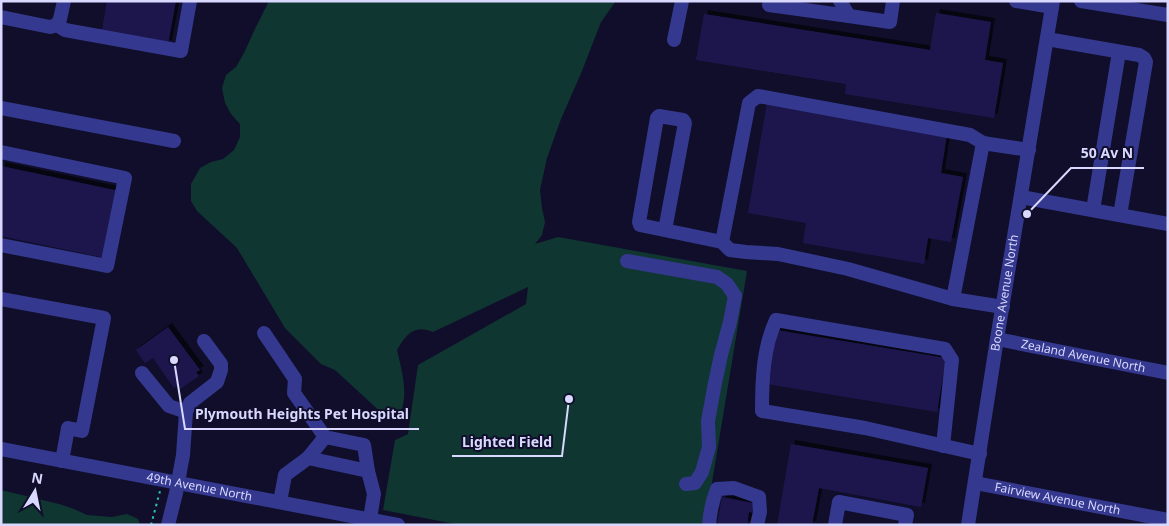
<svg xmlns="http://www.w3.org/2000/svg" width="1169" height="526" font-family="'Noto Sans',sans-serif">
<defs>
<filter id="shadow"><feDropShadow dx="4" dy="-4" stdDeviation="0" flood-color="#0009"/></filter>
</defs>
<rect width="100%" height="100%" fill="#100e2b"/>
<!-- green -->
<path fill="#103631" d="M 269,1 L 616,1 L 601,22 L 582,71 L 561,119 L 547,158 L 540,190 L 542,208 L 545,222 L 542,235 L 535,244 L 558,237 L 747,271 L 705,525 L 460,525 L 383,510 L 395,440 L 408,434 L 418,365 L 526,304 L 528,287 L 433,332 C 414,324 406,335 397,350 C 401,367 407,388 403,405 C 402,410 399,415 398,420 L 385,416 L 335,370 L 321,364 L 285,328 L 237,248 L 197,211 L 191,201 L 191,184 L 200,168 L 211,162 L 223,159 L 234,150 L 240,137 L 240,124 L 231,114 L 225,103 L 222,88 L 226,75 L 236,67 L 244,53 L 255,29 Z
M 1,490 L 59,504 L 74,509 L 87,515 L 112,517 L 127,514 L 138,519 L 140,525 L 1,525 Z"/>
<!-- building -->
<path fill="#1d184e" filter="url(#shadow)" d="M 107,1 L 176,1 L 168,44 L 102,30 Z
M 936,13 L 991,22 L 985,60 L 1003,63 L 994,118 L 845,94 L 846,84 L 696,60 L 704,14 L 930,50 Z
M 767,103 L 947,134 L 941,173 L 963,177 L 951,242 L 928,238 L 924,264 L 803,243 L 806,223 L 748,213 Z
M 1,166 L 119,191 L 105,258 L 1,236 Z
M 168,327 L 200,370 L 196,372 L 199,376 L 180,389 L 177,386 L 174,388 L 153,358 L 145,363 L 136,350 Z
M 776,330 L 946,358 L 937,412 L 767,384 Z
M 791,444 L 928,468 L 921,507 L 819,488 L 812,525 L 777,525 Z
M 722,497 L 758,504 L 756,513 L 749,512 L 747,525 L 717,525 Z"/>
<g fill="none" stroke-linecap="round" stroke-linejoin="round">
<!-- path -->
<path stroke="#23c8ae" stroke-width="2" stroke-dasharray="2.5 4" stroke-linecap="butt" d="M 151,525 L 160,491"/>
<!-- minor -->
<g stroke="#34398f" stroke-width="14">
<path d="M 770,1 L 769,5 L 849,16 L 840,1"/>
<path d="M 1016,1 L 1052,7"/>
<path d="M 1081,1 L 1168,15"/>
<path d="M 849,16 L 890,22 L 893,1"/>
<path d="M 1,17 L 50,27 L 57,25"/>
<path d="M 57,25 L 65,30 L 181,51 L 190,1"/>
<path d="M 57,25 L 60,19 L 64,1"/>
<path d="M 1047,39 L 1139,55 L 1144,58 L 1146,62 L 1120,215"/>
<path d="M 674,40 L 682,1"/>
<path d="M 1,108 L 174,141"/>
<path d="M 1,152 L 125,178 L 107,266 L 1,245"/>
<path d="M 1021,197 L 1168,224"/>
<path d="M 1093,210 L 1119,52"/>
<path d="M 665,230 L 685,123 L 683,120 L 659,116 L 657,118 L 639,222 L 640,225 L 722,242"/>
<path d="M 627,261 L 717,277 L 727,284 L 735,296 L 730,322 L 721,355 L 715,383 L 708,421 L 709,447 L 702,472 L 695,483 L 686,484"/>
<path d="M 1,299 L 104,318 L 82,431 L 68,428 L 62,461"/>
<path d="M 953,299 L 848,269 L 778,254 L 746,252 L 730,250 L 722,242 L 749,103 L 758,96 L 970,135 L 983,143"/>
<path d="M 1003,307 L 953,299 L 983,143 L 1029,150"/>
<path d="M 264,333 L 295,379 L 294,393 L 325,437 L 364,445 L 368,471"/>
<path id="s1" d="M 997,339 L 1168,373"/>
<path d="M 142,373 L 169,406 L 186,412"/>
<path d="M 943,446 L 952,360 L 945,349 L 776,320 C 763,348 762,380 762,411 L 865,428 L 980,454"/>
<path id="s2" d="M 1,449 L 398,525"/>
<path d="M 308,458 L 325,437"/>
<path id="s3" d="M 975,483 L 1168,520"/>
<path d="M 280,502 L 285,475 L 308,458 L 368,471 L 374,494 L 370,519"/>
<path d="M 168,525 L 176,493 L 183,455 L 186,412 L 190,403 L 217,382 L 221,370 L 221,364 L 204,341"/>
<path d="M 709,525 C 710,513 712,501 717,489 L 734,488 L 759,497 L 760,512 L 757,525"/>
<path d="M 835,525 L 839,502 L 907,515 L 905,525"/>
<path id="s4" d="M 968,525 L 997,339 L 1053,1"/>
</g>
</g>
<g text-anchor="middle" stroke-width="4" stroke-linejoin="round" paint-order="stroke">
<!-- street labels -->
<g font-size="12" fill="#d9d8ff" stroke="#100e2b">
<text dy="4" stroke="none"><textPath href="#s4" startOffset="235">Boone Avenue North</textPath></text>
<text dy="4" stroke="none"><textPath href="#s1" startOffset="88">Zealand Avenue North</textPath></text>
<text dy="4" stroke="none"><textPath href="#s2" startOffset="202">49th Avenue North</textPath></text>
<text dy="4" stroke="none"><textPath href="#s3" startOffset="84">Fairview Avenue North</textPath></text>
</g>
</g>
<!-- callouts -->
<path fill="none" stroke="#d9d8ff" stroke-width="2" d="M1027 214L1071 168H1144M174 360L185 429H419M569 399L562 456H452"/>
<g fill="#d9d8ff" stroke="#100e2b" stroke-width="2">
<circle cx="1027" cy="214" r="5"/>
<circle cx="174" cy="360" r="5"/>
<circle cx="569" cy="399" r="5"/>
</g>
<g font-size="14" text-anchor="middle" font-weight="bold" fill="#d9d8ff" stroke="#100e2b" stroke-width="4" stroke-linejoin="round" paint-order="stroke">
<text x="1107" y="158">50 Av N</text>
<text x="302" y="419">Plymouth Heights Pet Hospital</text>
<text x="507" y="447">Lighted Field</text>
</g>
<!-- border -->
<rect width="1169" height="526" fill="none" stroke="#d9d8ff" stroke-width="5"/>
<!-- north arrow -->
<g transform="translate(35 491) rotate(10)" stroke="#100e2b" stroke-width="4" paint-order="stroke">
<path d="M0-4L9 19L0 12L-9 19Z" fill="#d9d8ff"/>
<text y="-8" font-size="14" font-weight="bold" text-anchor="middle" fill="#d9d8ff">N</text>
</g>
</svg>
